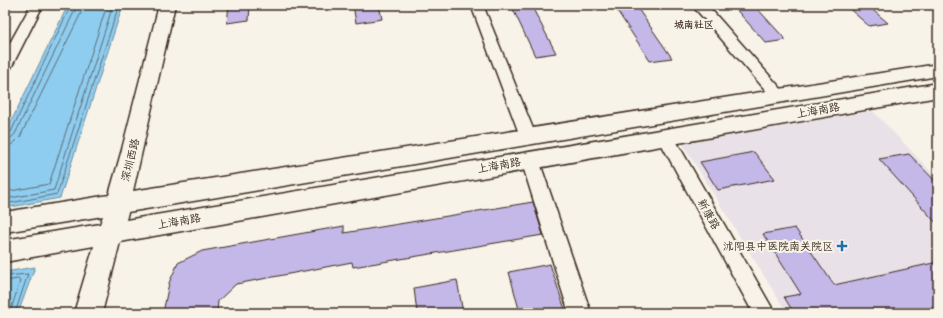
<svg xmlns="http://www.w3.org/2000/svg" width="943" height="318" font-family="'Balsamiq Sans','LXGW WenKai TC',sans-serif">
<rect width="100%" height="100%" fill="#f7f3e8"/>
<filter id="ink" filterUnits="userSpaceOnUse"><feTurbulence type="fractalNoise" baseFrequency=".025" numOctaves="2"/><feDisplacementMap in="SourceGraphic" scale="8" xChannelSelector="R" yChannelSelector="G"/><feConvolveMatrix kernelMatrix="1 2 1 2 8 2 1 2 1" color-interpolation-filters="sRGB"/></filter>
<g filter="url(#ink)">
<!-- built -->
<path fill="#e8e1e8" d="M 873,111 L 938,179 L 938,313 L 787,313 L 682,143 Z"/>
<!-- water -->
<path fill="#8fcdf0" stroke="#6d8c9c" d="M 68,5 L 123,5 L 60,198 L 5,208 L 5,134 Z
M 35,267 L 18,313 L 5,313 L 5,272 Z"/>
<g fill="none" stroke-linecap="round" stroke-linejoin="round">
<!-- shore -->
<path stroke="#5d6b72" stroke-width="1" d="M 5,134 L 11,132 L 71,5
M 5,140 L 11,138 L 15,134 L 75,10 L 76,5
M 5,146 L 13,144 L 20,137 L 81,13 L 82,5
M 5,192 L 49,184 L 107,5
M 5,199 L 54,190 L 113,5
M 5,204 L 57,194 L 119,5
M 5,276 L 28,274 L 15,313
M 5,281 L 18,279 L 20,281 L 10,313"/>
</g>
<!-- building -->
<path fill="#c4b8e9" stroke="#3b2a1e" d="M 229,5 L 250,5 L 249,20 L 227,23 Z
M 353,5 L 379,5 L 382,19 L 356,23 Z
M 511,5 L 531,5 L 556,53 L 535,56 Z
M 732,5 L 754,5 L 786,40 L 766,43 Z
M 845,5 L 867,5 L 888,23 L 869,26 Z
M 636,6 L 672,58 L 650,61 L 616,9 Z
M 754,152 L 775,179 L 718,190 L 700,162 Z
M 909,154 L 938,184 L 938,225 L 879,159 Z
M 533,202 L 543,235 L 353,267 L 352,262 L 236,284 L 218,301 L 217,313 L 163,313 L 169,283 L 178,263 L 202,251 L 344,226 L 344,233 Z
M 795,228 L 834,285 L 938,262 L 938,313 L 794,313 L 784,297 L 801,294 L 763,234 Z
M 550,264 L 566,313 L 520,313 L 509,272 Z
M 457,280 L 463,313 L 417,313 L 414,288 Z"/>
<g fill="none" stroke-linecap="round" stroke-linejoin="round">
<defs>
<path id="street" d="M 31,5 L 43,5 L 12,66 L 10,69 L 5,71 L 5,52 Z
M 471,5 L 483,5 L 536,136 L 534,140 L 528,142 L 522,140 L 520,136 Z
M 691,5 L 705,5 L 709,7 L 784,92 L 787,96 L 784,100 L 779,101 L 774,100 L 699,13 Z
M 665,130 L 671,132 L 775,313 L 753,313 L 657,136 L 659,132 Z
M 530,153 L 536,155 L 539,160 L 591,313 L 569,313 L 521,160 L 524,155 Z"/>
<path id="secondary" d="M 159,5 L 175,5 L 133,191 L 938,64 L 938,76 L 128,212 L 126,220 L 938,83 L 938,97 L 120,242 L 102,313 L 74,313 L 94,246 L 5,262 L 5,240 L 100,224 L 103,216 L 5,232 L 5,212 L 109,195 L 121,153 Z"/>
</defs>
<!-- street casing -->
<use href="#street" stroke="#3b2a1e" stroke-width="3"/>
<!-- secondary casing -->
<use href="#secondary" stroke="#3b2a1e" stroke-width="3"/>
<!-- street -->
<use href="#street" fill="#f7f3e8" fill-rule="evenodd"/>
<!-- secondary -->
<use href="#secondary" fill="#f7f3e8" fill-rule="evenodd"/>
</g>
</g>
<!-- markers -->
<path fill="#1f6fb2" stroke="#f7f3e8" stroke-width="1.5" d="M840 240h4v4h4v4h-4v4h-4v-4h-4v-4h4z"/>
<g text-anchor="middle" stroke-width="4" stroke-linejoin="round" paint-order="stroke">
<!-- far-neighbourhood labels -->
<g font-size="10" font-weight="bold" fill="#3b2a1e" stroke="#f7f3e8">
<text x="694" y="28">城南社区</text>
</g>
<!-- street labels -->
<g font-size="11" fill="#3b2a1e" stroke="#f7f3e8">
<text transform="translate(818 110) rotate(-10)" y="4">上海南路</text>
<text transform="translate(130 160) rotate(-76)" y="4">深圳西路</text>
<text transform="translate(499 165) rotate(-10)" y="4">上海南路</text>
<text transform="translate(709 214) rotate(61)" y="4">新康路</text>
<text transform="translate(179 221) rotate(-10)" y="4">上海南路</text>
</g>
<!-- poi labels -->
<g font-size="11" fill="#3b2a1e" stroke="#f7f3e8" text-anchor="end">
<text x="833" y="250">沭阳县中医院南关院区</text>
</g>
</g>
<!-- margin -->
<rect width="943" height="318" fill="none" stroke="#f7f3e8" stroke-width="20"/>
<rect x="10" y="10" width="923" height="298" fill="none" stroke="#3b2a1e" stroke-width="1.5" filter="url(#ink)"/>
</svg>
